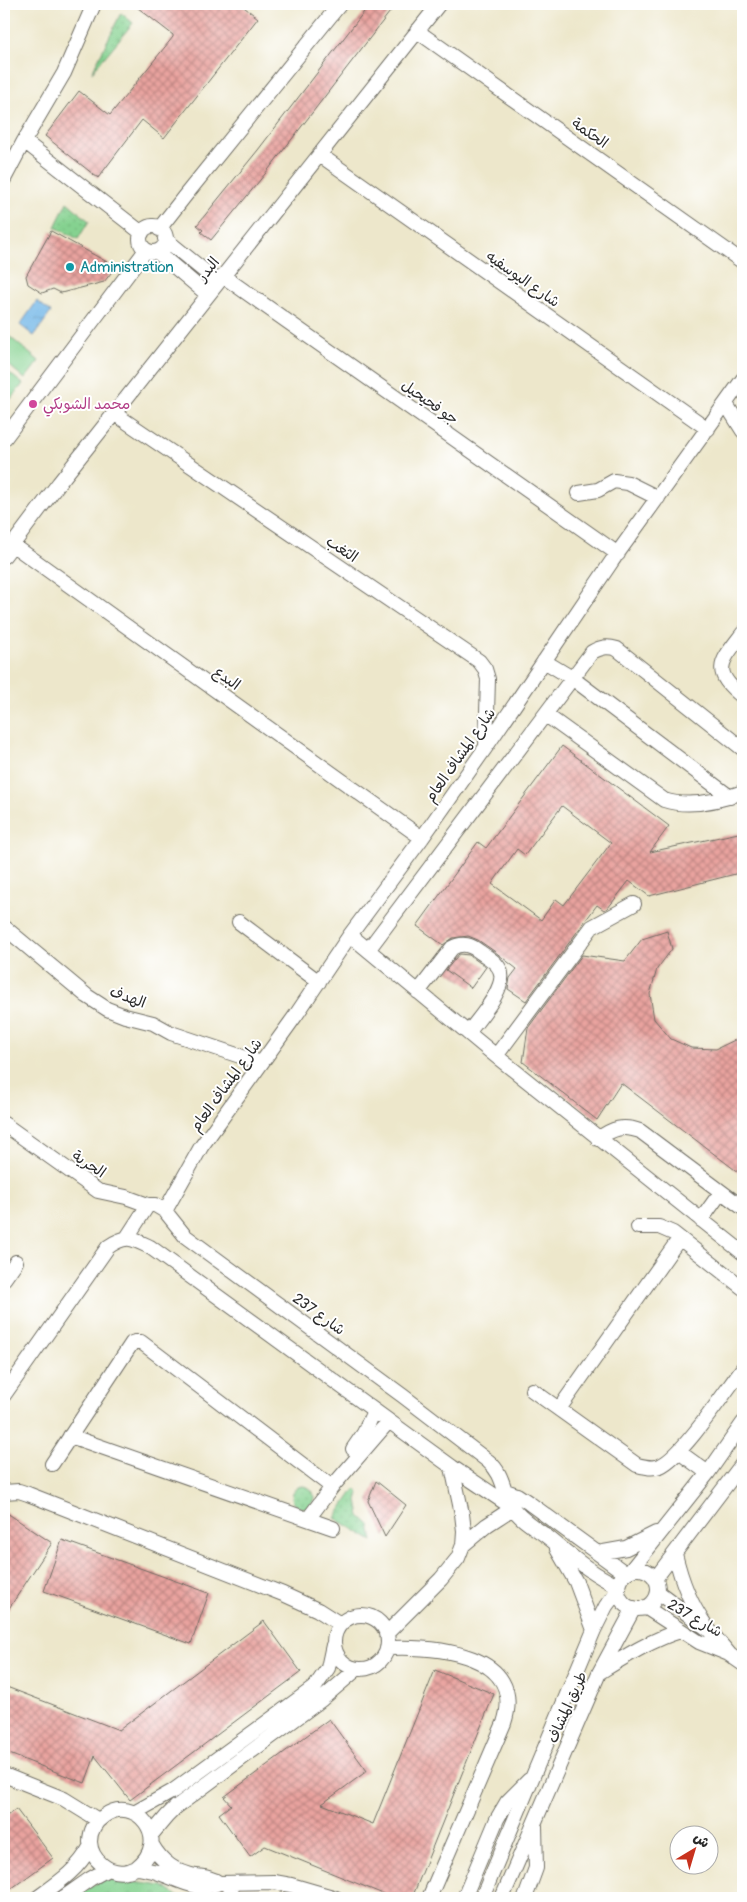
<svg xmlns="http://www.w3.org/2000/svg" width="747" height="1902" font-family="Pangolin,'Playpen Sans Arabic',sans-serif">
<defs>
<pattern id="grass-dots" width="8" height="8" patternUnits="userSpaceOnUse" patternTransform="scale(1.25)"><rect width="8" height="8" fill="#85d290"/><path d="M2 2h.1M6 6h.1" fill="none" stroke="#73b47c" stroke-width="1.8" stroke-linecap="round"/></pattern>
<pattern id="park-crowns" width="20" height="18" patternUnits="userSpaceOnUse" patternTransform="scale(1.25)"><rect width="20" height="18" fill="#85d290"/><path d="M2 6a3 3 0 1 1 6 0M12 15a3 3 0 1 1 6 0" fill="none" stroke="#73b47c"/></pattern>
<pattern id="water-ripples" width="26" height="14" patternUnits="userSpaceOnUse" patternTransform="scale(1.25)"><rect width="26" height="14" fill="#71b6e7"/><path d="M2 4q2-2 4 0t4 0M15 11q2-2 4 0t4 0" fill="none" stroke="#5d94bb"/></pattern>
<pattern id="building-cross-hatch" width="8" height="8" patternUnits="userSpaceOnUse" patternTransform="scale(1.25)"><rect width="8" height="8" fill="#e9a39f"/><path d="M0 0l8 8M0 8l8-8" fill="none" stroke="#bd8582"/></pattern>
</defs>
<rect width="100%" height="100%" fill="#fff"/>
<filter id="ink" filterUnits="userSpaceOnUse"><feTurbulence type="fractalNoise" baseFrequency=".02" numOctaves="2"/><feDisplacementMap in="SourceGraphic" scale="10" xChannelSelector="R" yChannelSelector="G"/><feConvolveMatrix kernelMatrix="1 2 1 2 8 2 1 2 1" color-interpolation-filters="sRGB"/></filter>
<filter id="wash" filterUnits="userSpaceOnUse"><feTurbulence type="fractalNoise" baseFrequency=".0096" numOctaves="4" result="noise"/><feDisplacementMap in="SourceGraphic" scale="20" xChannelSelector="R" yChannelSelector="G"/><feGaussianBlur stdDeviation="1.12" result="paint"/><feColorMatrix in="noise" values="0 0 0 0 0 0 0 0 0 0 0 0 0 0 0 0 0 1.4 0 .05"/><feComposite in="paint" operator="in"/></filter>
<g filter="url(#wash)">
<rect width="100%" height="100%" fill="#ede7cb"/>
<!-- grass -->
<path fill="url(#grass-dots)" stroke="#587e5e" d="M 121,13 L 133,23 L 92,72 Z
M 67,202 L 89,221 L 78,239 L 55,227 Z
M292 1497a11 11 0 1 1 22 0a11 11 0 1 1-22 0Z
M 355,1489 L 359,1493 L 357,1501 L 360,1516 L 370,1525 L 373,1541 L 335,1518 Z"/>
<!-- park -->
<path fill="url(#park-crowns)" stroke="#587e5e" d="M 103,1878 L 163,1886 L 180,1898 L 76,1898 Z"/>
<!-- pitch -->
<path fill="#85d290" stroke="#587e5e" d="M 4,332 L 39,361 L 25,379 L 4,361 Z
M 4,369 L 23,384 L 4,407 Z"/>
<!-- water -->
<path fill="url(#water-ripples)" stroke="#4e7089" d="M 37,301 L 51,312 L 34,336 L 20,325 Z"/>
<g id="blocks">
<!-- building -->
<path fill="url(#building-cross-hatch)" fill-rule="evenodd" d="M 133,4 L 240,4 L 258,18 L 164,138 L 142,120 L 98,178 L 45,136 L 79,91 L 110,115 L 173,37 L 173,35 Z
M 370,4 L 396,4 L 265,174 L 211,240 L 201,232 L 203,230 L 197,225 L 258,150 Z
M 51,231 L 107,262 L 111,273 L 104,282 L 61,293 L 53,289 L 42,293 L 28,284 L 26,276 Z
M 562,746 L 669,826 L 650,852 L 743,832 L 743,872 L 649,896 L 629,881 L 608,908 L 604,910 L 597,905 L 526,1001 L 508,989 L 510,978 L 517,969 L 494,951 L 478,940 L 468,936 L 453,938 L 443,945 L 417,926 L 478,842 L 486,848 ZM 562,806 L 611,843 L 564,905 L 556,899 L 541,920 L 492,884 L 517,849 L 525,855 Z
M 667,931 L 672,949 L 657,969 L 650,994 L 654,1019 L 671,1039 L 691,1048 L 716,1049 L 743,1036 L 743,1048 L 739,1051 L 743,1058 L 743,1176 L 621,1083 L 597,1120 L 523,1062 L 528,1028 L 582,955 L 625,961 L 642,939 Z
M 459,954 L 469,955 L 486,967 L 471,988 L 446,970 Z
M 376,1481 L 406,1505 L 385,1537 L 368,1501 Z
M 4,1511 L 52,1543 L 4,1616 Z
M 62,1540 L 209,1593 L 191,1644 L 44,1591 Z
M 264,1621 L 301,1672 L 130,1800 L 95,1756 L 85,1783 L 4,1752 L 4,1686 L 119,1730 Z
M 435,1670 L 494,1694 L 412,1898 L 393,1898 L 265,1846 L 250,1857 L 219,1814 L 231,1805 L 224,1797 L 329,1719 L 367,1771 L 322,1804 L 373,1824 Z
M 16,1809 L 53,1858 L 4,1894 L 4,1818 Z"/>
</g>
</g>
<g filter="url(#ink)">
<use href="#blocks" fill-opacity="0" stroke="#6f6d63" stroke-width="1"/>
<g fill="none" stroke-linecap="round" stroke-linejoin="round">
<defs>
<path id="minor" d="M 417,31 L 743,262
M 24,141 L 142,233
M 320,155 L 708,429
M 4,179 L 24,141 L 64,73 L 94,4
M140 239a13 13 0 1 1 26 0a13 13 0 1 1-26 0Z
M 159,229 L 184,197 L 340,4
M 165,239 L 218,282
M 157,252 L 208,295
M 223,276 L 618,554
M 726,404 L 743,431
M 115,414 L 479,661 L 485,669 L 488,679 L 486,747
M 4,439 L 146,250
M 579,493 L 598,490 L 614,481 L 628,483 L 658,498
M 13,545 L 422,838
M 4,556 L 59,483 L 439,4
M 743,633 C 721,662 710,671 743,697
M 544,661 L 572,678 L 730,797
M 546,715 L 664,800 C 689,808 719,801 743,792
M 239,922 L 319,982
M 4,927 L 87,996 L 107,1009 L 125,1016 L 153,1023 L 171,1033 L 261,1063
M 350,935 L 496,1056 L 743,1253
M 368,950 L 592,652 C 601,647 607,646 617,649 L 743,749
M 418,992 L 452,948 C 463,942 471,945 480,952 C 487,957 497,962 500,970 C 508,987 478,1019 468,1033
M 496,1056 L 592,927 L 634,904
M 4,1124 L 98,1191 L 126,1197 L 148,1205 L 155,1205 L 165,1211
M 598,1139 C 613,1128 623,1125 640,1131 L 743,1208
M 701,1220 L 721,1192
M 638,1227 L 659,1227 L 673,1233 L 743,1288
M 126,1239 L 148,1205
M 4,1279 L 16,1262
M 532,1390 L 637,1465 C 645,1467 652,1469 660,1466 C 682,1457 726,1390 743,1368
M 4,1395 L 108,1247 C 126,1234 132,1238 150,1247 L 452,1467 L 462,1514 L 464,1531 L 463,1545 L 458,1558 L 441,1579 L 386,1634
M 559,1409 L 679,1239
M 70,1436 L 333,1528
M 353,1449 L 364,1433 L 374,1411
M 679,1452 L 708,1473
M 52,1464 L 132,1343 L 135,1342 L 141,1342 L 332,1487
M 452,1467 L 513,1508 L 487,1525 L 463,1545
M 506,1491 L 517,1495 L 529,1503 L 625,1573
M 4,1492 L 19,1491 L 28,1494 L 283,1594 L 318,1610 L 340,1624
M 308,1519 L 332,1487 L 389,1421
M 557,1549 L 576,1582 L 594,1630
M 598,1553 L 626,1548 L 656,1533
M 675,1554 C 681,1579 689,1602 704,1623
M618 1589a20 20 0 1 1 40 0a20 20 0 1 1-40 0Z
M 631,1570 L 708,1473 L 743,1423
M 655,1579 L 743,1463
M 618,1586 C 591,1574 568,1553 545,1535 C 534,1527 520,1519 513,1508 C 502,1492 505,1475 488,1461 L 403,1396 L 185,1236 L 165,1211 L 201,1147 L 296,1015 L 350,935 L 422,838 L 486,747 L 612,561 L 743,379
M 658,1592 L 709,1630 L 730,1655 L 743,1664
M 645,1607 L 699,1642 L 729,1654
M334 1642a27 27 0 1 1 54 0a27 27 0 1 1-54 0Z
M 387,1648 C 435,1646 527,1653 504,1723 L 429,1898
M 600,1672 C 626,1656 651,1640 680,1631
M 4,1775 L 64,1799 L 98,1820
M 134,1813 L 173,1791 L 315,1687 L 328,1668 L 333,1645
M 151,1835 L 167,1816 L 176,1807 L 322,1699 L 357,1669
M 152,1845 C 162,1863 176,1872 196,1876 C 205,1877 212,1878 219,1883
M 136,1868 C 174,1839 134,1793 104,1816 C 95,1822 90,1831 90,1842 C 91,1860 109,1875 127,1871 C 131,1871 134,1868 138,1868 C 143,1869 148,1870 153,1871 C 175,1877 197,1894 219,1883 L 274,1882 L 291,1885 L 336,1898
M 37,1898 C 58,1883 78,1870 90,1847
M 63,1898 L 90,1879 L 108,1869
M 228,1898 L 234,1883
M 464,1898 L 497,1819 L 507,1802 L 529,1780
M 482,1898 L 594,1630 L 606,1606 L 618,1590
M 502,1898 L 599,1673 L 634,1608
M 525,1898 L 536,1868 L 535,1826"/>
</defs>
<!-- minor casing -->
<use href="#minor" stroke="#6f6d63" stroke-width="16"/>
<!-- minor -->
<use href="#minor" stroke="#fff" stroke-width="14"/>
</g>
</g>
<!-- markers -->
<circle fill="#0f9aa8" stroke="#fff" stroke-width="2" cx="70" cy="267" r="5"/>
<circle fill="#d1479c" stroke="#fff" stroke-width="2" cx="33" cy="404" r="5"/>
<g text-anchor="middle" stroke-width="4" stroke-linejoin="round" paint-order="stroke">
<!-- street labels -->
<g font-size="15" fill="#2b2b2b" stroke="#fff">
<text transform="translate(590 133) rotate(35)" y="5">الحكمة</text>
<text transform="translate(208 269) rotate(-51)" y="5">البدر</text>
<text transform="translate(523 279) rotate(35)" y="5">شارع اليوسفيه</text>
<text transform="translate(430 402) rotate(35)" y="5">جو فحيحيل</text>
<text transform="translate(342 549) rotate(34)" y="5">الثغب</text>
<text transform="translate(227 678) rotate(36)" y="5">البدع</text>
<text transform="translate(460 755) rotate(-55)" y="5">شارع المشاف العام</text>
<text transform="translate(128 997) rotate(20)" y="5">الهدف</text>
<text transform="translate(226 1085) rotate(-54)" y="5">شارع المشاف العام</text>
<text transform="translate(89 1164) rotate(33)" y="5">الحرية</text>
<text transform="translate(319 1314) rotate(36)" y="5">شارع 237</text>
<text transform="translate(695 1618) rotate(30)" y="5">شارع 237</text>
<text transform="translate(567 1707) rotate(-66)" y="5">طريق المشاف</text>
</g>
<!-- culture labels -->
<g font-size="15" fill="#0d838f" stroke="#fff" text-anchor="start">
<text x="80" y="272">Administration</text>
</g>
<!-- hotel labels -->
<g font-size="15" fill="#b23c85" stroke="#fff" text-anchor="start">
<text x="43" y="409">محمد الشوبكي</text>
</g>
</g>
<!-- margin -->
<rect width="747" height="1902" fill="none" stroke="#fff" stroke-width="20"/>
<!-- north arrow -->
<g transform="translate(694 1850) rotate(38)"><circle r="24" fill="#ffffff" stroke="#aaaaaa"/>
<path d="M0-4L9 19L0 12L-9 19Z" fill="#c8321e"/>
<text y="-8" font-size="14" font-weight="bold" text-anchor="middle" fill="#2b2b2b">ش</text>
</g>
</svg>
